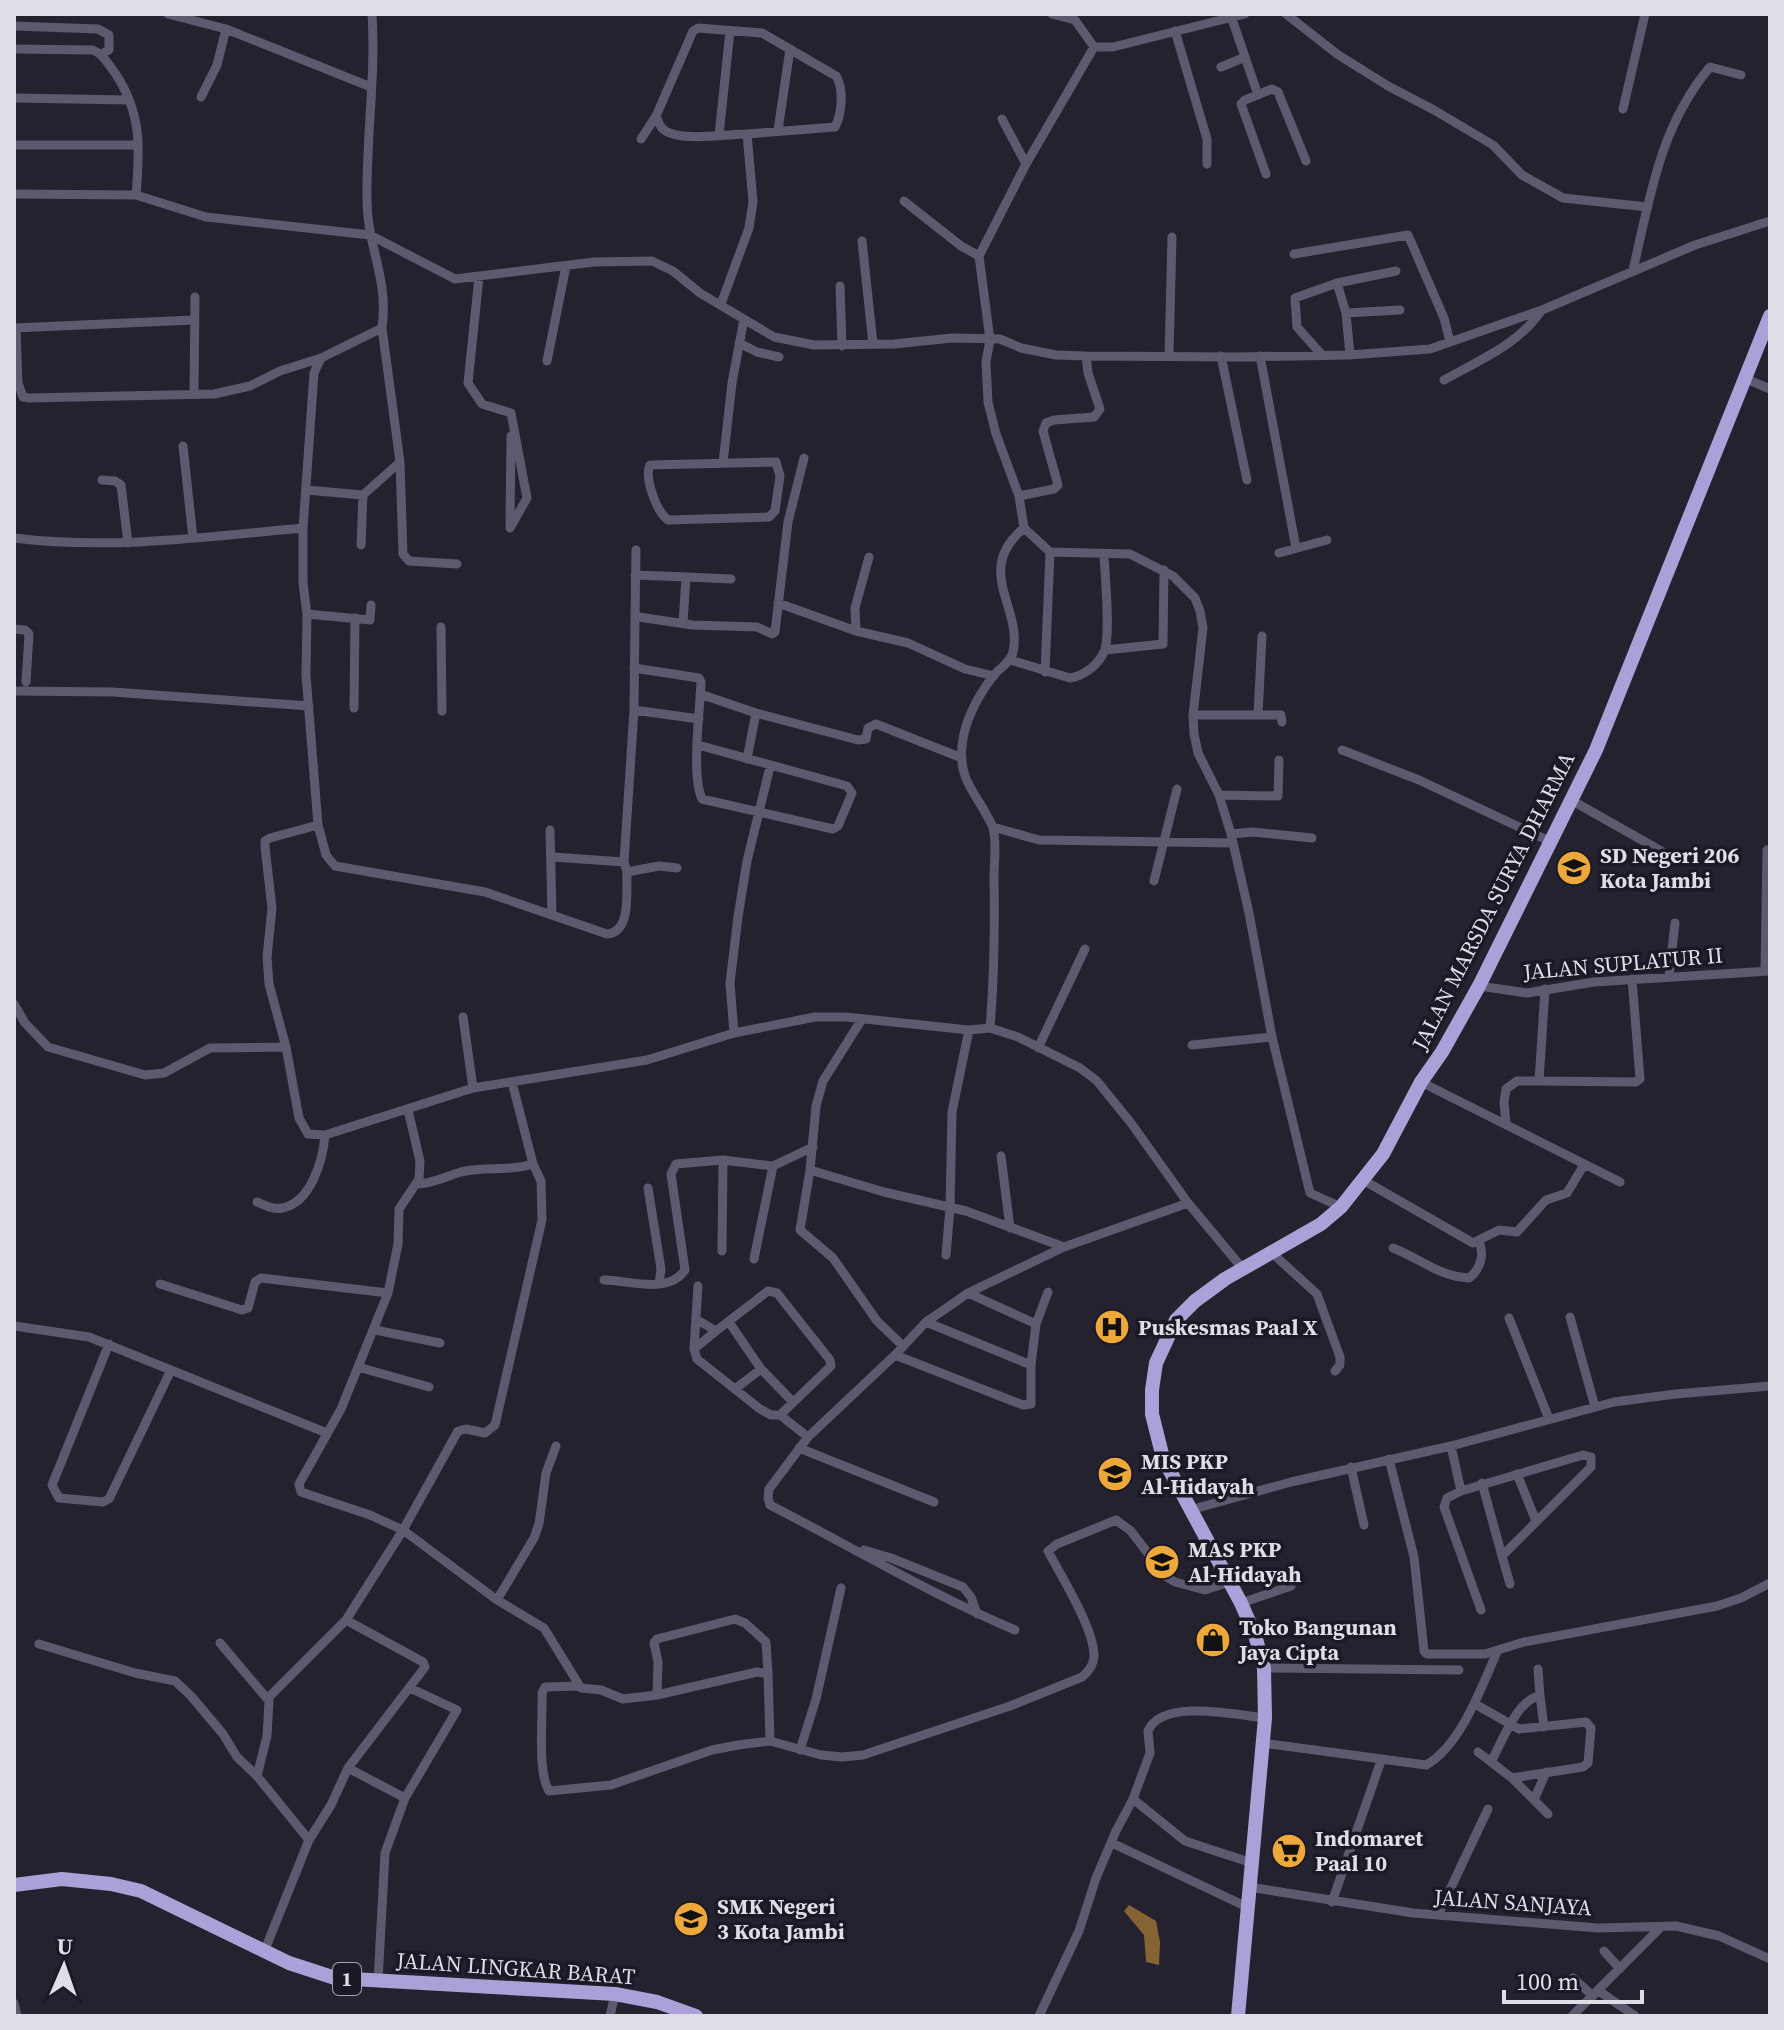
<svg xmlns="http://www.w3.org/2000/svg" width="1784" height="2030" font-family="'Source Serif 4',serif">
<rect width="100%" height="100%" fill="#25222f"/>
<!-- water -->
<path fill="#856332" d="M 1129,1905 L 1156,1921 L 1160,1942 L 1159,1965 L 1146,1962 L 1144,1935 L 1124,1911 Z"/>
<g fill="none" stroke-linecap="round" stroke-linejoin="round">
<!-- minor -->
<path stroke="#5d596f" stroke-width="9" d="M 168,14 L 226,29 L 371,87
M 372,14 C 376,76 366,138 367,200 C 367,247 389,278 382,328 L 321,358 L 314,373 L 303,528 L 303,583 L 307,614 L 306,675 L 318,825 L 326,855 L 335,866 L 485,892 L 607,934 C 632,932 626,891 627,872
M 1052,14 L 1075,20 L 1094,47 L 1113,47 L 1245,14
M 1286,14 L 1337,54 L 1388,86 L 1434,110 L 1493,145 L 1522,175 L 1563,198 L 1648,207
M 1231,16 L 1258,95
M 14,26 L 98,29 L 109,35 L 109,50 L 101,54
M 1175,31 L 1207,139 L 1207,164
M 14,49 L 93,50 C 104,55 108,64 115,73 C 142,113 140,149 136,195 L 206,217 L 370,235 L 455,279 L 594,262 L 652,261 L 673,271 L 700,293 L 774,337 L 814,345 L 894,344 L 952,338 L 1000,339 L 1021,348 L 1056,355 L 1086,356 L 1236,357 L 1349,355 L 1430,349 L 1542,310 L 1695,245 L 1770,221
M 1221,67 L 1243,58
M 201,97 L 217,65 L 226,29
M 14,98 L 129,100
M 1623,109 L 1645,14
M 656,116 C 658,120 659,125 662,128 C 675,143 728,134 747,134
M 1002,119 L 1026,164
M 778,130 L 790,49
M 719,135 L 730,31
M 641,139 L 656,116 L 693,31 L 698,28 L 762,33 L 836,76 C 844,88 842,114 835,127 L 747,134 L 753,202 L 749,228 L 721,304
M 14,145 L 138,145
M 1266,174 L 1241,104 L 1245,100 L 1272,89 L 1278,92 L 1306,161
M 14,194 L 136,195
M 904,201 L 961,246 L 979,256
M 862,241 L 873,344
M 1294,254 L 1408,235 L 1444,318 L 1450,342
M 1633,270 C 1650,197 1660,126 1710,67 L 1741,75
M 479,277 L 468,383 L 482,404 L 511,413
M 1337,283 L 1346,313 L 1350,355
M 840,286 L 842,346
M 1346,313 L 1400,310
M 14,328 L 194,320
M 16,328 L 18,383 L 23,397 L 29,398 L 214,394 L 250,386 L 280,371 L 321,358
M 382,328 L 400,462 L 403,554 L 409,561 L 457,564
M 739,343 L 757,352 L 779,357
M 1322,355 L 1297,327 L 1295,298 L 1337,283 L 1396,271
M 1169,356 L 1172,237
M 1221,356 L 1247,480
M 1260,356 L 1296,548
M 547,361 L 566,266
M 1744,378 L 1770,389
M 1444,380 C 1478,361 1519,344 1541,311
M 194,394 L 195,297
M 183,446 L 193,538
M 776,462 L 780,476 L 775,511 L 769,517 L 668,520 C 656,511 644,477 650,465 Z
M 723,463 L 732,383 L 744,319
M 102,480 L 115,481 L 121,485 L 128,543
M 306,490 L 363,495 L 400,462
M 1019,496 L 1054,489 L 1058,485 L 1043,431 L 1046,423 L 1054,420 L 1094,417 L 1100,409 L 1088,373 L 1086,356
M 510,525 L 511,436
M 510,528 L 527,498 L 511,413
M 1024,528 L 1019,496 L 996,434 L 988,402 L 986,362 L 990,340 L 979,256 L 1026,164 L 1094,47
M 14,538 C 110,550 207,537 303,528
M 361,545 L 363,495
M 1279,553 L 1327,540
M 635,575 L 686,577 L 683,623
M 686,577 L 731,579
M 778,603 L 856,631 L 908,643 L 965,669 L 994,676
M 307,614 L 370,620 L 371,605
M 635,619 L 636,550
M 441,627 L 442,711
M 14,629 L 25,630 L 29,634 L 26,682
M 856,631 L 855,608 L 869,557
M 1105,650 L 1163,644 L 1164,570
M 1010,660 L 1070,678 C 1084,676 1098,665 1104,652 C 1111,637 1105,575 1104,555
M 634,668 L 699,678 L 701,682 C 700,711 691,775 702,799 L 833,829 L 838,826 L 852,793 L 847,786 L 698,745
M 1045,672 L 1050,552
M 14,691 L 113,692 L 309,706
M 700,694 L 756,713
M 354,708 L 355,618
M 634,710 L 699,719
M 1193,715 L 1258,715 L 1262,636
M 1258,715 L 1281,715 L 1282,722
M 1342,750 L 1419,780 L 1549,841
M 747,759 L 756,713 L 858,740 L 866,739 L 868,728 L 876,724 L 962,758
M 1219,795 L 1278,796 L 1279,760
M 1571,800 L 1670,856
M 318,825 L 270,838 L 265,841 L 265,847 L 272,908 L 267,957 L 269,984 L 286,1047 L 299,1118 L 308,1134 L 325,1135 L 473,1088 L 647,1060 L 734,1033 L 815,1017 L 846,1017 L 969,1030 L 990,1028 L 1018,1037 L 1080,1068 L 1097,1081 L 1131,1123 L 1188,1203 L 1243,1269
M 993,827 L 1039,840 L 1233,843
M 550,830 L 552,915
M 1231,834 L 1253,832 L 1312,838
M 553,857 L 624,862 L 627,872 L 659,866 L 677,868
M 624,862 L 634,710 L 635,619 L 639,617 L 692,625 L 757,627 L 772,634 L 775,632 L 788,522 L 804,458
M 1154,881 L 1177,789
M 1765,971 L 1767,850
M 1669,976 L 1675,923
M 1479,986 L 1527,993 L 1594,982 L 1770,971
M 1545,989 L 1539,1081 L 1636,1082 L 1640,1079 L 1632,979
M 14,1004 L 25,1023 L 48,1047 L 145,1075 L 164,1073 L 210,1048 L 286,1047
M 463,1017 L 473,1088
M 862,1019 L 823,1081 L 816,1106 L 810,1170 L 884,1192 L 966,1211 L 1064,1247
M 990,1028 C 994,978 995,928 994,877 C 994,862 997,843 993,828 C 992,823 987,817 985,812 C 971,788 959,776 962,746 C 964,721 979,694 994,675 C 1001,667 1011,662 1013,652 C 1023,608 973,570 1024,528 L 1050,552 L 1130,554 L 1173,576 L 1195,598 L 1200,611 L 1203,628 L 1193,715 L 1194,734 L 1198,753 L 1219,795 L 1231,834 L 1249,913 L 1272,1037 L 1310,1193 L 1341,1207
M 734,1033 L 730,983 L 738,917 L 747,861 L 770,767
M 1192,1045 L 1272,1037
M 1038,1048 L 1085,949
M 1421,1082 L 1620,1182
M 408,1110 L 420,1161 L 419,1179 L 399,1209 L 398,1244 L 388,1293 L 341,1409 L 299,1484 L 301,1492 L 370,1515 L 403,1530 L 497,1600 L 544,1628 L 581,1688 L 601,1690 L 623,1699 L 657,1695 L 757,1672 L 768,1674 L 770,1741
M 1506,1124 L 1504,1102 L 1506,1089 L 1517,1081 L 1539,1081
M 1001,1156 L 1010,1228
M 810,1170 L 800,1230 L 833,1258 L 877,1321 L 903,1346
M 1363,1180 L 1473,1243 L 1499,1230 L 1517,1232 L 1546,1200 L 1567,1193 L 1584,1165
M 417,1184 C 432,1184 447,1176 461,1172 C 486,1166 508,1172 533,1164
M 648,1188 L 661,1269 L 659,1284
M 257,1202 C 265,1205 273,1210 282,1208 C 311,1203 323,1160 325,1135
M 1393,1248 C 1419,1258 1440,1277 1469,1278 C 1480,1270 1485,1254 1479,1242
M 722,1251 L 723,1160
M 1272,1253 L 1317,1294 L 1340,1357 L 1340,1365 L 1335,1371
M 946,1255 L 950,1208 L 952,1112 L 969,1030
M 754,1259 L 773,1166 L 813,1147
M 604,1280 C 629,1280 668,1295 685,1270 L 671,1174 L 676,1164 L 723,1160 L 773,1166
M 160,1284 L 242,1310 L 248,1308 L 255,1282 L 261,1278 L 388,1293
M 698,1286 L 694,1349 L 697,1359 L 760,1409 L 771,1415 L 780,1415 L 808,1437
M 968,1293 L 1036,1324
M 1570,1317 L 1595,1407
M 1509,1318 L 1549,1419
M 696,1319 L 716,1331 L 768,1291 L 777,1293 L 830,1360 L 831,1366 L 780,1415
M 729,1322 L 761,1369 L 793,1402
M 926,1322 L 1031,1365 L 1036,1324 L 1048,1292
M 14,1326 L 89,1337 L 327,1433
M 375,1330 L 440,1343
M 109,1344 L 52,1485 L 59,1498 L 103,1502 L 109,1499 L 171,1370
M 694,1349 L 716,1331
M 895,1355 L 1023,1405 L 1031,1404 L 1031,1365
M 358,1367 L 429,1387
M 735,1389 L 761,1369
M 1451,1446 L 1461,1491 L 1583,1455 L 1591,1457 L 1591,1467 L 1502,1556 L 1510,1584
M 799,1448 L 934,1502
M 1389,1459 L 1414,1557 L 1424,1651 L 1427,1654 L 1485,1654 L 1524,1642 L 1717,1606 L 1741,1598 L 1770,1583
M 1351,1467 L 1364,1525
M 1517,1474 L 1536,1521
M 1482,1483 L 1502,1556
M 1461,1491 L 1447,1498 L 1444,1507 L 1481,1610
M 1190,1510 L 1291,1482 L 1451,1446 L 1614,1402 L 1676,1394 L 1770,1386
M 864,1550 L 891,1558 L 963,1587 L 971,1597 L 977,1614
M 497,1600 L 534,1538 L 539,1524 L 546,1473 L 556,1446
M 1241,1603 L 1291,1586
M 1015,1630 C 930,1594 852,1547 770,1505 L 768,1498 L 769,1489 L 808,1437 L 895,1355 L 926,1322 L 948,1307 L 968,1293 L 1064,1247 L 1188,1203
M 220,1643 L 269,1701 L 267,1736 L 257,1776 L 309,1840 L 264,1952
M 39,1644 L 135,1673 L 175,1681 L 191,1696 L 223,1734 L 237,1757 L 257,1776
M 1264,1668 L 1459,1670
M 1538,1669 L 1540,1696
M 578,1686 L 545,1687 L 542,1693 C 543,1718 537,1771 549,1791 L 611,1785 L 712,1750 L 738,1745 L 770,1741 L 821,1755 L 842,1757 L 863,1755 L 1010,1706 L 1082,1677 C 1088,1672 1094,1665 1094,1656 C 1094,1628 1061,1576 1048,1551 L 1057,1544 L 1116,1520 L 1131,1531 L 1165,1576 L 1175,1582 L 1205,1590 L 1229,1582
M 657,1695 L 658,1662 L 654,1643 L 657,1639 L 735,1619 L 745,1623 L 766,1642 L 768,1674
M 268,1698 L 346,1620 L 403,1530 L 458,1431 L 466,1429 L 485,1433 L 495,1425 L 542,1220 L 541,1181 L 533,1164 L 512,1082
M 1475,1704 L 1519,1729 L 1586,1722 L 1591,1728 L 1588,1763 L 1583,1767 L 1512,1778 L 1478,1752
M 1262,1743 L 1426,1765 C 1461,1745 1481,1688 1497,1652
M 800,1750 L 816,1699 L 841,1588
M 1491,1762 C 1502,1742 1517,1699 1540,1696 L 1544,1727
M 348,1768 L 405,1798 L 385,1853 L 378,1981
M 1512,1778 L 1548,1814
M 405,1798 L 457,1710 L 410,1688
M 1534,1800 L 1546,1772
M 309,1840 L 331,1805 L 348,1768 L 425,1667 L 423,1662 L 346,1620
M 1112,1843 L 1247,1907
M 1252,1863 L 1185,1841 L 1133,1799 L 1150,1753 L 1148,1731 C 1162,1698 1237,1715 1265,1718
M 1249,1887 L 1413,1913 L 1598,1928 L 1676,1926 L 1719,1936 L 1770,1959
M 1332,1902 L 1381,1761
M 1438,1915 L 1488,1809
M 1604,1951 L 1620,1969
M 1573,1978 L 1593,1996
M 1599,1991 L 1635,2016
M 14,2003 L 17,2016
M 610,2016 L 615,1994
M 1039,2016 L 1079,1931 L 1096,1878 L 1116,1831 L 1133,1799
M 1572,2016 L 1661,1927"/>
<!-- highway -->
<path stroke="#aba0d7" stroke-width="14" d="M 14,1885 L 62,1879 L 111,1884 L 141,1891 L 289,1963 L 335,1978 L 615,1994 L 657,2002 L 696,2016
M 1238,2016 L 1265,1718 L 1264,1668 L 1255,1635 L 1241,1603 L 1163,1458 L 1152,1414 L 1152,1390 L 1156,1363 L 1176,1320 L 1195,1301 L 1225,1279 L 1321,1224 L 1341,1207 L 1383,1154 L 1421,1082 L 1442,1052 L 1479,986 L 1596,750 L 1770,316"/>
</g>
<!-- icons -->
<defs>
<symbol id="school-disc" viewBox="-11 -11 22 22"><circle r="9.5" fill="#eda83b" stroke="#1b1925"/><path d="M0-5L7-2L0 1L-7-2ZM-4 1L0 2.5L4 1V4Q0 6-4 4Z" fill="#111"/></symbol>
<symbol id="hospital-disc" viewBox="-11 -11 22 22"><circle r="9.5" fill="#eda83b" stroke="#1b1925"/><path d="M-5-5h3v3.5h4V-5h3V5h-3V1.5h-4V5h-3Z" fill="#111"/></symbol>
<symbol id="shop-disc" viewBox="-11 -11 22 22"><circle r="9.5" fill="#eda83b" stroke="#1b1925"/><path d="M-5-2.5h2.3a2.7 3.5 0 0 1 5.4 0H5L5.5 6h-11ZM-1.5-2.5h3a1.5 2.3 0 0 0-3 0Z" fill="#111"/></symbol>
<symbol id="supermarket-disc" viewBox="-11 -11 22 22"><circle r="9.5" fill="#eda83b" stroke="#1b1925"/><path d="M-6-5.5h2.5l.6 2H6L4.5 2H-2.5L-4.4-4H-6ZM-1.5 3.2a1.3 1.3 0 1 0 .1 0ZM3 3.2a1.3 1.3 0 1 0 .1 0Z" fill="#111"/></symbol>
</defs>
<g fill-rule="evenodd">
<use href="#school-disc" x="1554" y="848" width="40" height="40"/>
<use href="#hospital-disc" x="1092" y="1307" width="40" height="40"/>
<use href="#school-disc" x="1095" y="1454" width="40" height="40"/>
<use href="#school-disc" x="1142" y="1542" width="40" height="40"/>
<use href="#shop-disc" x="1193" y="1620" width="40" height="40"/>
<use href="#supermarket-disc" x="1269" y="1831" width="40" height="40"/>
<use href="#school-disc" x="671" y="1899" width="40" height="40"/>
</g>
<g text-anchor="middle" stroke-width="7" stroke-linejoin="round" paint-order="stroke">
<!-- shield labels -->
<rect fill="#1b1925" stroke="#a4a2ac" stroke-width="2" x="333" y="1963" width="28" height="32" rx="6"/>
<g font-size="20" font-weight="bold" fill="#dfdde6">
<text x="347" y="1986">1</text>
</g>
<!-- poi labels -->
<g font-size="22" font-weight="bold" fill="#dfdde6" stroke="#1b1925" text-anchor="start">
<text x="1600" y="863">SD Negeri 206<tspan x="1600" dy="25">Kota Jambi</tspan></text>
<text x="1138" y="1335">Puskesmas Paal X</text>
<text x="1141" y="1469">MIS PKP<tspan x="1141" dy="25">Al-Hidayah</tspan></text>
<text x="1188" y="1557">MAS PKP<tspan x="1188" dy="25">Al-Hidayah</tspan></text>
<text x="1239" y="1635">Toko Bangunan<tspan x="1239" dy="25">Jaya Cipta</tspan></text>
<text x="1315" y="1846">Indomaret<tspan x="1315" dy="25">Paal 10</tspan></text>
<text x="717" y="1914">SMK Negeri<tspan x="717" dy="25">3 Kota Jambi</tspan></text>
</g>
<!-- street labels -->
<g font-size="22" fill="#dfdde6" stroke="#1b1925">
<text transform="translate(1493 901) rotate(-63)" y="8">JALAN MARSDA SURYA DHARMA</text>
<text transform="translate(1623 963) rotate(-5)" y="8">JALAN SUPLATUR II</text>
<text transform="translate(1513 1902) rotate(4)" y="8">JALAN SANJAYA</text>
<text transform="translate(516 1968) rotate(4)" y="8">JALAN LINGKAR BARAT</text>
</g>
</g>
<!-- border -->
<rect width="1784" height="2030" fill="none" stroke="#dfdde6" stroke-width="32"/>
<!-- north arrow -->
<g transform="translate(64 1966) rotate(2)" stroke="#1b1925" stroke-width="6" paint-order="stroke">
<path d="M0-6L14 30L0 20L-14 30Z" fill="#dfdde6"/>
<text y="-12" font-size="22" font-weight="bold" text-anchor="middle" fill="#dfdde6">U</text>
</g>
<!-- scale -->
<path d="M1504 1990v12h138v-12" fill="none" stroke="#dfdde6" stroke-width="4"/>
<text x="1516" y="1990" font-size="24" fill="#dfdde6" stroke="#1b1925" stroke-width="6" paint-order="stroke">100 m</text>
</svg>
